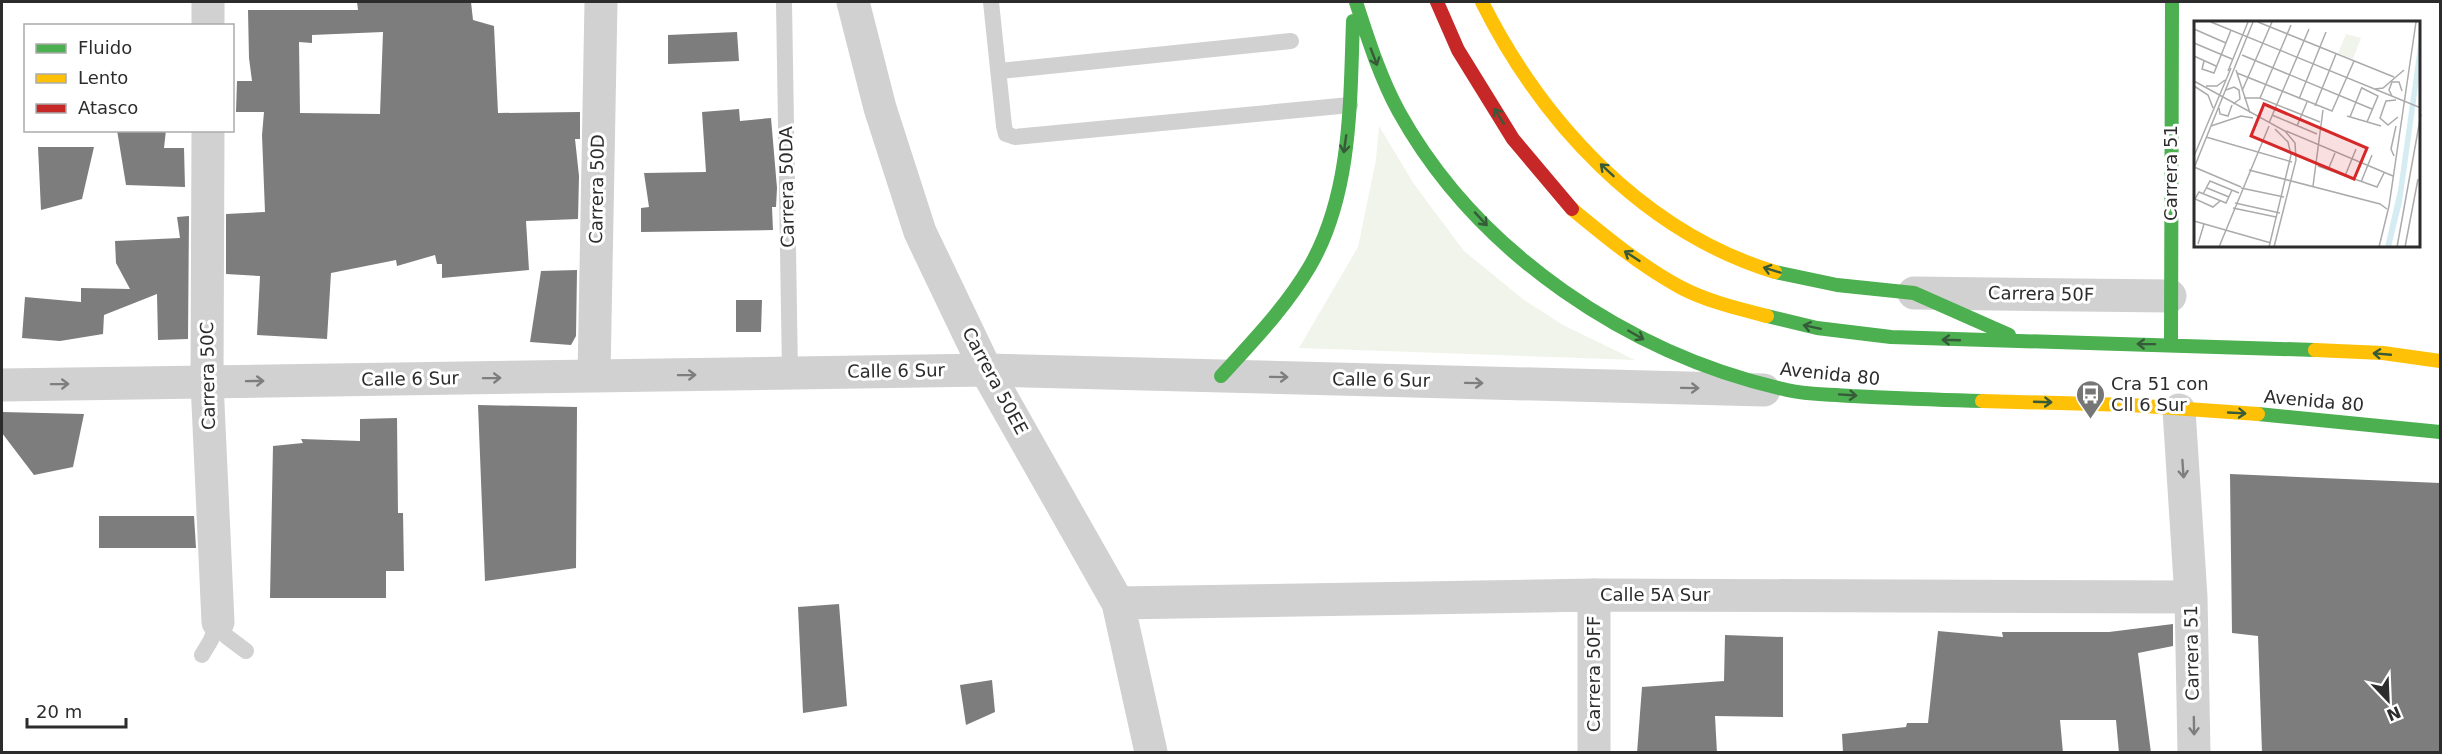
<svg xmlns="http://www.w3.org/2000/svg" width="2442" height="754" font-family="'DejaVu Sans',sans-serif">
<rect width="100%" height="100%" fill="#fff"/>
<!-- green -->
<path fill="#f1f4ea" d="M 1379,126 L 1414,184 L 1464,251 L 1524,300 L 1563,325 L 1635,360 L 1299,348 L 1358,247 L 1376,160 Z"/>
<!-- building -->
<path fill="#7d7d7d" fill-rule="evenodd" d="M 357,2 L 471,2 L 473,20 L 494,26 L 498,113 L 580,112 L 580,139 L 575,139 L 579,176 L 578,219 L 526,221 L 529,270 L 442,278 L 442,264 L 437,264 L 435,255 L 397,266 L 396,260 L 331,273 L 327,339 L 257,335 L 260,276 L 226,274 L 226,214 L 265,212 L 262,135 L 264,112 L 236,112 L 237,81 L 252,81 L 249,58 L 248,10 L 358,10 ZM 383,32 L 380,114 L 300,113 L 299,42 L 312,43 L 312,35 Z
M 737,32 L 739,61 L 668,64 L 668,35 Z
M 739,109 L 740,121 L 771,118 L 777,188 L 776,207 L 772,207 L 773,230 L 641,232 L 641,208 L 649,207 L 644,173 L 706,172 L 702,112 Z
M 117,130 L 166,130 L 164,148 L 184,148 L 185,187 L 126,185 Z
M 38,147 L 94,147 L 82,199 L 41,210 Z
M 189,216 L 188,339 L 158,340 L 157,294 L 104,315 L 103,334 L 60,341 L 22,338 L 25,297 L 81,302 L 81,288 L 130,289 L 116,263 L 115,241 L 180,238 L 177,217 Z
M 577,270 L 576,336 L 571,345 L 530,342 L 541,271 Z
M 736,300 L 762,300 L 761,332 L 736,332 Z
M 478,405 L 577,407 L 576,568 L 485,581 Z
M 2,412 L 84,414 L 73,467 L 34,475 L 2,433 Z
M 397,418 L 398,513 L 403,513 L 404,571 L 386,571 L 386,598 L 270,598 L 273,446 L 303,443 L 301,439 L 360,441 L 360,419 Z
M 2230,474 L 2440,483 L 2440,753 L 2262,753 L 2258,636 L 2232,633 Z
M 99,516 L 194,516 L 196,548 L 99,548 Z
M 839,604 L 847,706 L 803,713 L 798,607 Z
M 2173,624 L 2173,646 L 2138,653 L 2151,753 L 2119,753 L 2116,720 L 2060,720 L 2063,753 L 1843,753 L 1842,734 L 1906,727 L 1907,723 L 1928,723 L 1938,631 L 2003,637 L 2002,632 L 2109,632 Z
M 1725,635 L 1783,637 L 1783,717 L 1715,716 L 1717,753 L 1637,753 L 1642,687 L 1724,681 Z
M 992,680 L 995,712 L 966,725 L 960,685 Z"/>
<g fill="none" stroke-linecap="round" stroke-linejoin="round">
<!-- lane -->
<path stroke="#d1d1d1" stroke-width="16" d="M 784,2 L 790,373
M 991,2 L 1004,126 L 1006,134 L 1015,137 L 1350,105
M 1000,71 L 1291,41
M 218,622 L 226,636 L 246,651
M 202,655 L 211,640 L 218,622"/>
<!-- street -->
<path stroke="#d1d1d1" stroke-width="33" d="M 853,2 L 880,108 L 920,232 L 986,370 L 1118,603 L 1151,752
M 208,26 L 208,2
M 208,130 L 207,382 L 218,622
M 1914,293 L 2170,296
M 594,376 L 601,2
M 2,385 L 986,370 L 1764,390
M 2179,410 L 2191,597 L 2194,752
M 1594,595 L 1594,752
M 1118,603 L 1594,595 L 2191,597"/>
<!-- fast -->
<path stroke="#4caf50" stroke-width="14" d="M 1356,2 C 1368,39 1380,77 1399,112 C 1478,254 1630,355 1787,390 C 1808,395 1830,394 1851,396 C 1895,398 1938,400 1982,401
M 1775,272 L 1837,285 L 1914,293 L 2009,335
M 1767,316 L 1817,328 L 1891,337 L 2315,350
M 2171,344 L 2172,2
M 1221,376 C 1253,341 1286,307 1310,266 C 1352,193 1350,102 1353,21
M 2258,414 L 2440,432"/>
<!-- slow -->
<path stroke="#ffc107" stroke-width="14" d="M 1482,2 C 1542,122 1643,232 1775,272
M 1572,209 C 1606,237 1641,266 1680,287 C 1706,301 1739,309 1767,316
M 2315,350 L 2383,353 L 2440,361
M 1982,401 L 2130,405 L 2258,414"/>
<!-- jam -->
<path stroke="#c62828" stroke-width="14" d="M 1437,2 L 1458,50 L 1513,139 L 1572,209"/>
</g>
<!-- one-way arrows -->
<defs><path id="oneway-shaft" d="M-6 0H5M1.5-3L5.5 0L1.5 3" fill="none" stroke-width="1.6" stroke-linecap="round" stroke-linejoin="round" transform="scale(1.5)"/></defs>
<g stroke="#375a39">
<use href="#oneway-shaft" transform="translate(1374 57) rotate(69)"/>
<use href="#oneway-shaft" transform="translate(1499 116) rotate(-122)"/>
<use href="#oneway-shaft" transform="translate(1345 144) rotate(98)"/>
<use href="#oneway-shaft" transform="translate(1607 170) rotate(-137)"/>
<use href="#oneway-shaft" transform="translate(1481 219) rotate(47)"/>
<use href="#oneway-shaft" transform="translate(1632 256) rotate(-147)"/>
<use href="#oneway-shaft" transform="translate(1772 270) rotate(-163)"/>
<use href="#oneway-shaft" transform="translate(1812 327) rotate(-168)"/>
<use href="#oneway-shaft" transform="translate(1636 335) rotate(30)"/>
<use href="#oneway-shaft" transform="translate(1951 340) rotate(-178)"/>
<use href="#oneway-shaft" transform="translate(2146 344) rotate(-179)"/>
<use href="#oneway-shaft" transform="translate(2382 354) rotate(-175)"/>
<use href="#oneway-shaft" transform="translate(1848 395) rotate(4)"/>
<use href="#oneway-shaft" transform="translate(2043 402) rotate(2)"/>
<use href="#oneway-shaft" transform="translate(2237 413) rotate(3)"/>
</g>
<g stroke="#7e7e7e">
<use href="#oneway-shaft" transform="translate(687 375) rotate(-1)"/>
<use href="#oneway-shaft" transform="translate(1279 377) rotate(1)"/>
<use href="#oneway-shaft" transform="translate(492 378) rotate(-1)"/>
<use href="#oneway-shaft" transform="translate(255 381) rotate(-1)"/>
<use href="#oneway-shaft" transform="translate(1474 383) rotate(1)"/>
<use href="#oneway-shaft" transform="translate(60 384) rotate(-1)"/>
<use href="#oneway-shaft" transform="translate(1690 388) rotate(1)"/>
<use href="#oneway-shaft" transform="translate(2183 469) rotate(86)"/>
<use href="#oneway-shaft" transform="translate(2194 726) rotate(89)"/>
</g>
<!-- icons -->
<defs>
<symbol id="bus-pin" viewBox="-11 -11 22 30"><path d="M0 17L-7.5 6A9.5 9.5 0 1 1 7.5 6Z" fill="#767676" stroke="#fff"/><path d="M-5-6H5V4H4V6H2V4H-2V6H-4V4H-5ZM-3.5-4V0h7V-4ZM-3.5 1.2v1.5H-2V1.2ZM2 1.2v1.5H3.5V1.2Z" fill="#fff"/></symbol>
</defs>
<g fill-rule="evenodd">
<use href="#bus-pin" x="2074" y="378" width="33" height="45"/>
</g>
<g text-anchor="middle" stroke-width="6" stroke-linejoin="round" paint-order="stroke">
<!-- street labels -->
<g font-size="18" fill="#2c2c2c" stroke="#fff">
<text transform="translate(2171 173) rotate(-90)" y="6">Carrera 51</text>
<text transform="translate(787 187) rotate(-91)" y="6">Carrera 50DA</text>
<text transform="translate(597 189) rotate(-89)" y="6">Carrera 50D</text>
<text transform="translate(2041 294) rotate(1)" y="6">Carrera 50F</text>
<text transform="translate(896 371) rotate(-1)" y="6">Calle 6 Sur</text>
<text transform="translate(1830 374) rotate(6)" y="6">Avenida 80</text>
<text transform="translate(208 376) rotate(-91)" y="6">Carrera 50C</text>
<text transform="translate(410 379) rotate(-1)" y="6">Calle 6 Sur</text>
<text transform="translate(1381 380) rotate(1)" y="6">Calle 6 Sur</text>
<text transform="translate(995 381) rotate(62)" y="6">Carrera 50EE</text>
<text transform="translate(2314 401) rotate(5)" y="6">Avenida 80</text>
<text x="1655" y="601">Calle 5A Sur</text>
<text transform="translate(2192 653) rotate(-91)" y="6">Carrera 51</text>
<text transform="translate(1594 674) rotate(-90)" y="6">Carrera 50FF</text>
</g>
<!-- poi labels -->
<g font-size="18" fill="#2c2c2c" stroke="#fff" text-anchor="start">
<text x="2111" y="390">Cra 51 con<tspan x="2111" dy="21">Cll 6 Sur</tspan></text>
</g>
</g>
<!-- overview -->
<g transform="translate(2194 21)">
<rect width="226" height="226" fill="#fff"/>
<path d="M 152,13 L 167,17 L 159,38 L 144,32 Z" fill="#f1f4ea"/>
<path d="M 226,11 L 226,51 L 208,181 L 197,226 L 191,226 L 204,169 Z" fill="#d5ecf2"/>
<path fill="none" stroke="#ababab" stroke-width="1.5" d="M 17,1 L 227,87M 64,1 L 200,56M 0,8 L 32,22M 0,22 L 38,38M 48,34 L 178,88M 0,35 L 22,45M 10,40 L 8,48 L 20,52 L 37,9M 42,49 L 56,92M 34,50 L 54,1M 43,52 L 138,90 L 160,40M 0,60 L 91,110 L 101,122 L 102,139 L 80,226M 0,65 L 14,74 L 19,87M 12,65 L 23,65 L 31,59M 168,67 L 184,75 L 173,101M 181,68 L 189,67 L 210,49M 32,69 L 40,66 L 45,69 L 46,78 L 39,83M 48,70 L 78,1M 198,75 L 195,69 L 198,61 L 205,61 L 208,70M 50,77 L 66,77 L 126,101M 66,77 L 97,4M 105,78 L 132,11M 202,79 L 192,80 L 186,97 L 194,104 L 204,96M 121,85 L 142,33M 25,87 L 26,93 L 34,95 L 38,84M 78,94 L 123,113M 153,95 L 187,105M 156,96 L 168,66M 75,102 L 115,8M 17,105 L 47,95 L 59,97M 103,105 L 113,81M 92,110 L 199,155M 12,116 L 98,141M 0,135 L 37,47M 200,135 L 197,128 L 202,105M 124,145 L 183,166 L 190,152M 0,146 L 47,166M 0,147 L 59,1M 55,149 L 186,183 L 193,188M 134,149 L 141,132M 151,155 L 162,128M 167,161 L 178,134M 119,165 L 129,89M 13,167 L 35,176M 47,167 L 90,176M 9,173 L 16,160 L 45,172M 26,180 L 19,186 L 1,178 L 5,171 L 32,182 L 38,169M 41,182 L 86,192M 39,187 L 82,196M 0,200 L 77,222M 4,223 L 10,203M 25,226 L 75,105M 75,226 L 97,134 L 94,121 L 81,108M 185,226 L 195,185 L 222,1M 203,226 L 227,93M 211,226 L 224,158"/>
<path fill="#d62828" fill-opacity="0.15" stroke="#d62828" stroke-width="3" d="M 70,83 L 173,127 L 160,158 L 57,115 Z"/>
<rect width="226" height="226" fill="none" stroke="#2c2c2c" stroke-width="3"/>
</g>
<!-- border -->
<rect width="2442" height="754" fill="none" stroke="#2c2c2c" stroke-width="6"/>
<!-- legend -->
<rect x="24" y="24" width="210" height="108" fill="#ffffff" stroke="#ababab" stroke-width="1.5"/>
<rect x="36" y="44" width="30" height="9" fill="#4caf50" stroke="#ababab" stroke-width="1.5"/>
<text x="78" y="54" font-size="18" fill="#2c2c2c">Fluido</text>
<rect x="36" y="74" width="30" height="9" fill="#ffc107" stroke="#ababab" stroke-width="1.5"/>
<text x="78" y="84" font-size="18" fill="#2c2c2c">Lento</text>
<rect x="36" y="104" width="30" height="9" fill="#c62828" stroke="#ababab" stroke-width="1.5"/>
<text x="78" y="114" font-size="18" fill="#2c2c2c">Atasco</text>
<!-- north arrow -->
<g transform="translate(2388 700) rotate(157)" stroke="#ffffff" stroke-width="4.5" paint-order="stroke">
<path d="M0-4.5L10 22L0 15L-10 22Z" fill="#2c2c2c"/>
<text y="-9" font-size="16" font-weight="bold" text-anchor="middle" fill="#2c2c2c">N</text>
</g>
<!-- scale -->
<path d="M27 718v9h99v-9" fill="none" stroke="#2c2c2c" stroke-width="3"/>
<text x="36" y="718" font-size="18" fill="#2c2c2c" stroke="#ffffff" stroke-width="4.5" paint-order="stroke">20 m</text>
</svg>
